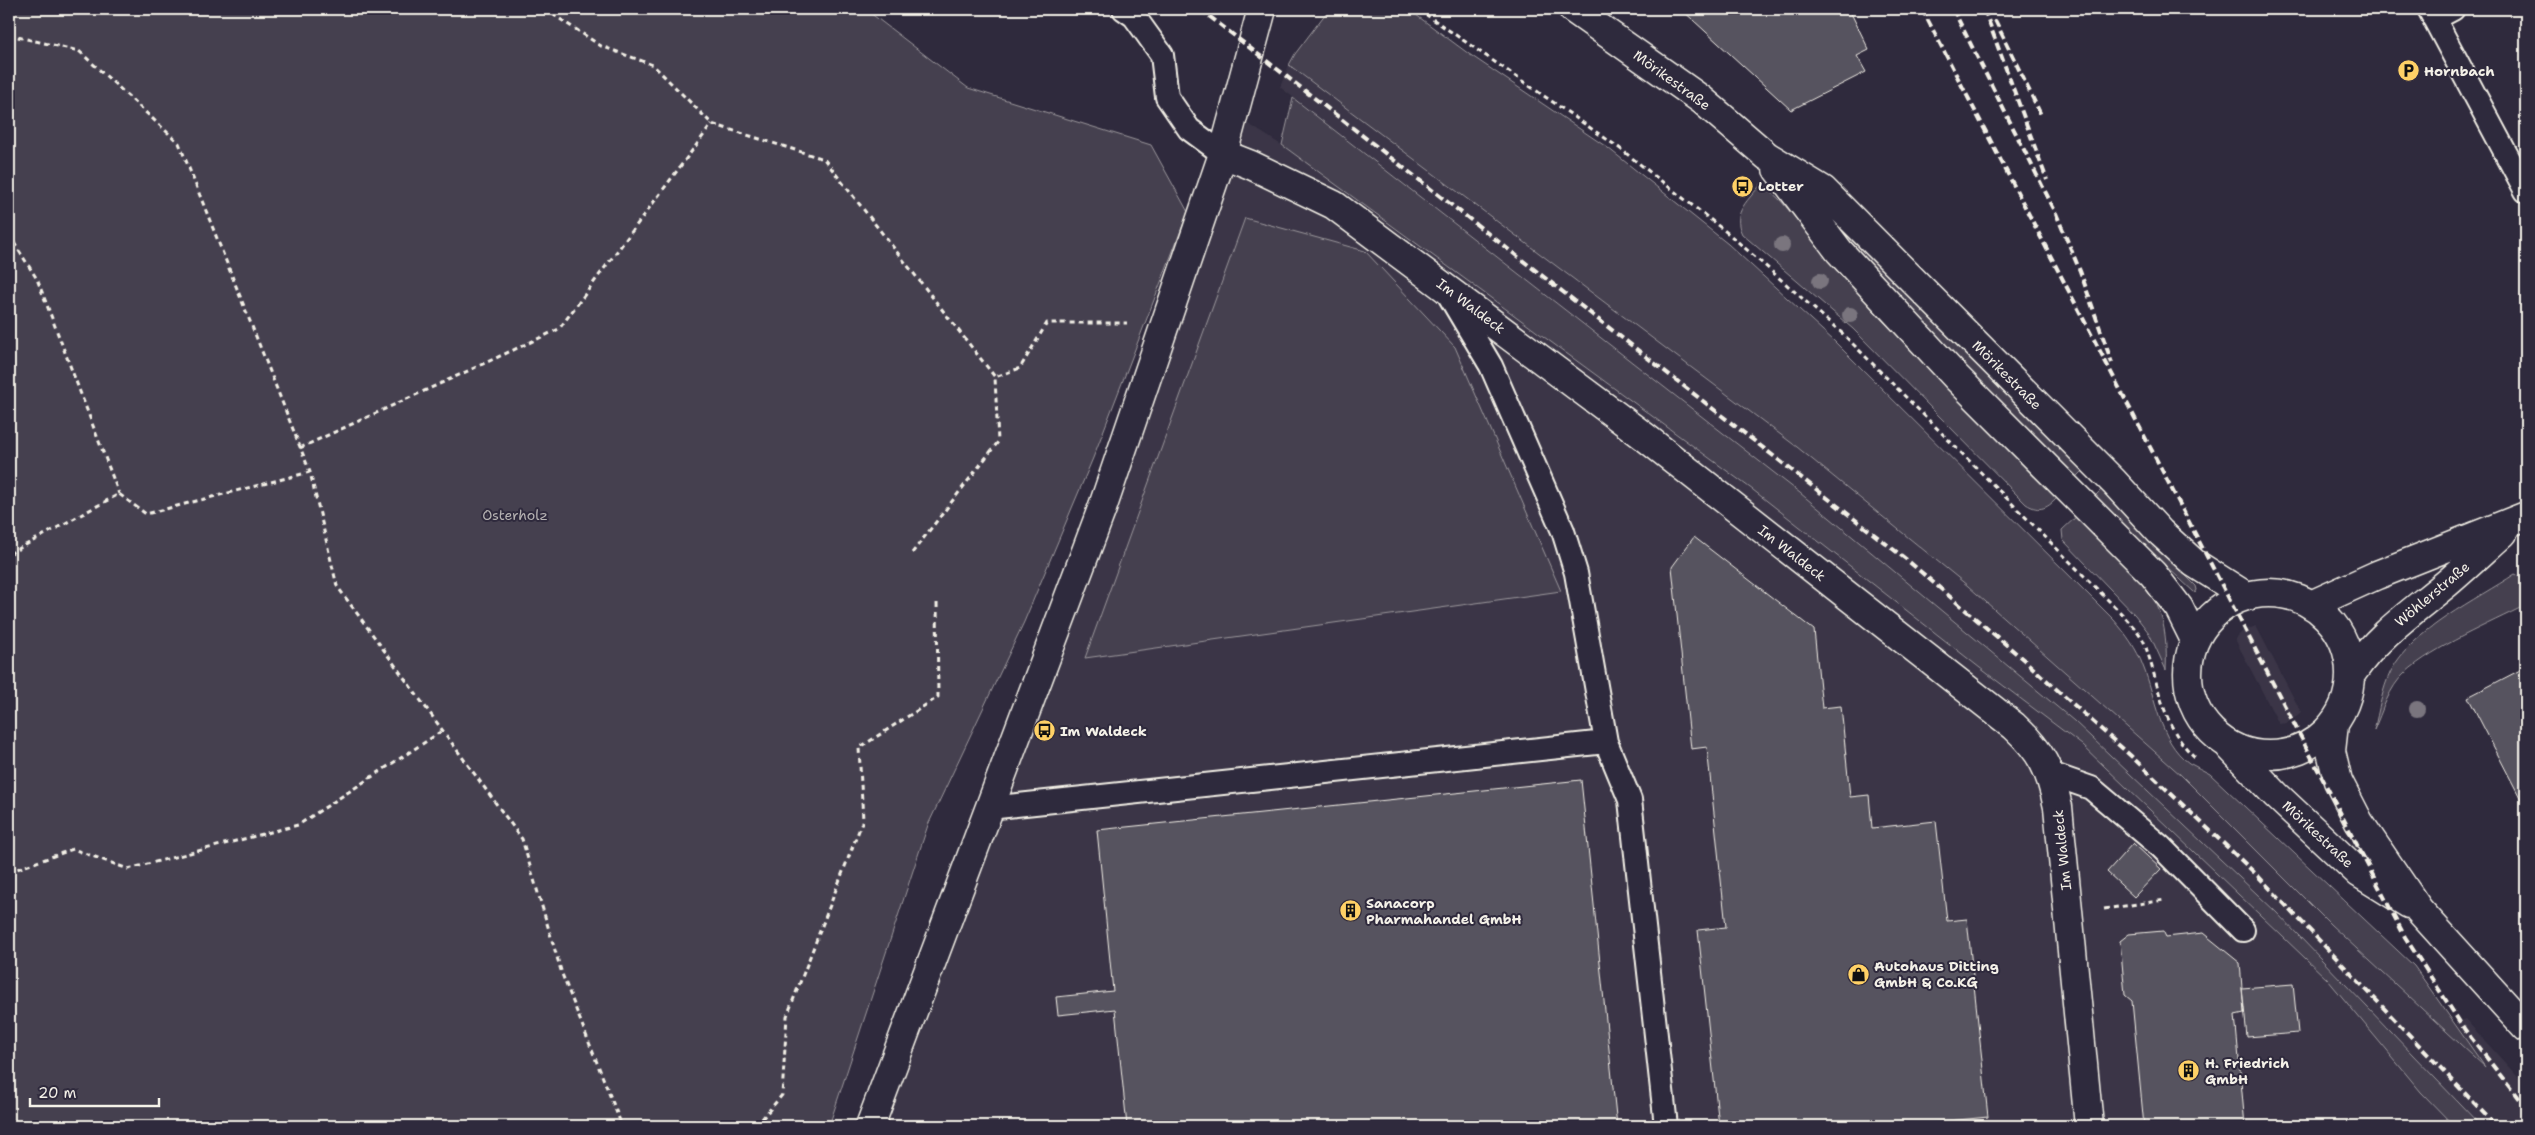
<svg xmlns="http://www.w3.org/2000/svg" width="2535" height="1135" font-family="'Shantell Sans',sans-serif">
<rect width="100%" height="100%" fill="#2f2a3d"/>
<filter id="ink" filterUnits="userSpaceOnUse"><feTurbulence type="fractalNoise" baseFrequency=".02" numOctaves="2"/><feDisplacementMap in="SourceGraphic" scale="10" xChannelSelector="R" yChannelSelector="G"/><feConvolveMatrix kernelMatrix="1 2 1 2 8 2 1 2 1" color-interpolation-filters="sRGB"/></filter>
<g filter="url(#ink)">
<!-- built -->
<path fill="#3b3647" d="M 1289,65 L 1797,447 L 1968,586 L 2181,775 L 2331,925 L 2483,1065 L 2456,1024 L 2465,1019 L 2526,1086 L 2526,1126 L 2481,1126 L 2276,912 L 2074,721 L 1800,493 L 1280,87 Z
M 1234,115 L 1302,158 L 1753,490 L 1980,668 L 2082,745 L 2328,980 L 2421,1092 L 2454,1126 L 870,1126 Z
M 2256,626 L 2301,712 L 2287,723 L 2279,724 L 2235,639 L 2243,631 Z"/>
<!-- green -->
<path fill="#454050" stroke="#9c989c" d="M 9,9 L 865,9 L 968,88 L 1151,145 L 1188,212 L 1093,458 L 1024,622 L 928,825 L 829,1126 L 9,1126 Z
M 1329,9 L 1408,9 L 1469,54 L 1608,148 L 1728,244 L 1834,341 L 2114,620 C 2126,634 2137,649 2143,666 C 2156,698 2159,741 2189,763 C 2196,767 2203,770 2210,774 L 2414,966 L 2485,1067 L 2331,925 L 2181,775 L 1968,586 L 1797,447 L 1289,65 L 1295,54 Z
M 1293,98 L 1800,493 L 2074,721 L 2276,912 L 2481,1126 L 2454,1126 L 2421,1092 L 2328,980 L 2082,745 L 1980,668 L 1753,490 L 1282,145 Z
M 1762,183 L 1781,201 L 1880,318 L 2059,496 C 2048,508 2040,513 2026,504 L 1853,329 L 1742,234 C 1731,212 1749,200 1762,183 Z
M 1831,217 L 2085,468 L 2074,479 L 1891,295 L 1828,224 Z
M 1245,218 L 1365,251 L 1455,347 L 1561,591 L 1085,658 Z
M 2105,486 L 2134,524 L 2196,586 L 2197,590 L 2195,593 L 2093,498 Z
M 2077,516 C 2104,540 2142,572 2157,605 C 2166,625 2167,649 2166,670 L 2149,633 L 2135,615 L 2063,540 L 2062,530 Z
M 2515,574 C 2528,579 2526,594 2526,605 C 2489,624 2435,646 2405,673 C 2389,687 2382,712 2374,730 C 2379,711 2382,689 2391,671 C 2412,630 2477,599 2515,574 Z"/>
<!-- building -->
<path fill="#56525f" stroke="#f4f1e8" d="M 1681,9 L 1849,9 L 1869,50 L 1857,56 L 1866,72 L 1791,110 Z
M 1694,537 L 1814,630 L 1822,708 L 1841,706 L 1850,797 L 1869,795 L 1872,828 L 1936,821 L 1947,921 L 1967,919 L 1988,1117 L 1928,1123 L 1929,1126 L 1719,1126 L 1698,930 L 1726,927 L 1707,747 L 1691,749 L 1672,567 Z
M 2526,667 L 2526,809 L 2468,697 Z
M 1581,780 L 1617,1126 L 1127,1126 L 1115,1009 L 1058,1015 L 1056,997 L 1113,991 L 1097,830 Z
M 2133,843 L 2161,869 L 2134,897 L 2107,872 Z
M 2163,931 L 2166,937 L 2203,933 L 2240,963 L 2244,1013 L 2235,1015 L 2245,1126 L 2144,1126 L 2132,1001 L 2125,995 L 2120,941 L 2129,934 Z
M 2293,984 L 2298,1033 L 2247,1037 L 2242,988 Z"/>
<g fill="none" stroke-linecap="round" stroke-linejoin="round">
<defs>
<path id="lane" d="M 1124,9 L 1134,16 L 1162,55 L 1167,97 L 1189,129 L 1223,154
M 2429,9 L 2526,191
M 2434,19 L 2453,9
M 1447,292 L 1491,366 L 1563,531 L 1576,573 L 1606,742 L 1630,800 L 1666,1126
M 2051,774 L 2091,788 L 2161,847 L 2243,930
M 989,808 L 1606,742"/>
<path id="street" d="M 1573,9 L 1702,100 L 1767,156 L 1823,190 L 2114,482 L 2160,532 L 2194,563 L 2246,596
M 1223,154 L 1251,165 L 1334,205 L 1645,437 L 2014,726 C 2042,752 2050,769 2058,807 L 2089,1126
M 1777,169 L 1839,251 L 1956,377 L 2153,574 L 2179,608 L 2195,640
M2188 674a81 81 0 1 1 162 0a81 81 0 1 1-162 0Z
M 2313,604 L 2377,575 L 2526,516
M 2352,673 C 2378,635 2411,613 2446,584 C 2465,568 2484,550 2503,533
M 2334,724 L 2331,751 L 2338,781 L 2359,822 L 2419,910 L 2526,1028
M 2230,747 L 2276,795 L 2359,873 L 2409,904"/>
<path id="secondary" d="M 870,1126 L 1103,506 L 1223,154 L 1262,9"/>
</defs>
<!-- lane casing -->
<use href="#lane" stroke="#f4f1e8" stroke-width="26"/>
<!-- street casing -->
<use href="#street" stroke="#f4f1e8" stroke-width="31"/>
<!-- secondary casing -->
<use href="#secondary" stroke="#f4f1e8" stroke-width="31"/>
<!-- path -->
<path stroke="#f4f1e8" stroke-width="3" stroke-dasharray="5 4" stroke-linecap="butt" d="M 545,9 L 601,46 L 653,65 L 712,124 L 824,159 L 995,377 L 1020,368 L 1047,323 L 1127,323
M 1418,9 L 1618,147 L 1730,235 L 1843,334 L 2123,615 C 2129,623 2140,632 2144,642 C 2159,682 2161,727 2195,757
M 9,35 L 79,51 L 179,143 L 310,472 L 337,586 L 522,839 L 562,974 L 622,1126
M 9,235 L 37,279 L 119,494
M 300,448 L 559,329 L 712,124
M 912,553 L 998,442 L 995,377
M 9,554 L 119,494 L 146,514 L 310,472
M 9,872 L 73,849 L 128,869 L 298,825 L 442,731
M 2104,909 L 2165,900
M 756,1126 L 782,1095 L 787,1016 L 863,820 L 859,748 L 938,697 L 937,600"/>
<!-- lane -->
<use href="#lane" stroke="#2f2a3d" stroke-width="22"/>
<!-- street -->
<use href="#street" stroke="#2f2a3d" stroke-width="28"/>
<!-- secondary -->
<use href="#secondary" stroke="#2f2a3d" stroke-width="28"/>
<!-- rail -->
<path stroke="#f4f1e8" stroke-width="4" stroke-dasharray="8 4" stroke-linecap="butt" d="M 1200,9 L 1907,560 L 2024,660 L 2131,756 L 2258,876 L 2496,1126
M 1922,9 L 2405,937 L 2465,1030 L 2526,1108
M 1953,9 L 2055,211 L 2080,271 L 2112,363
M 1984,9 L 2047,180
M 1995,20 L 2042,117"/>
</g>
<!-- trees -->
<g fill="#7a757e">
<circle cx="1782" cy="245" r="8"/>
<circle cx="1820" cy="281" r="8"/>
<circle cx="1850" cy="315" r="8"/>
<circle cx="2417" cy="709" r="8"/>
</g>
</g>
<!-- icons -->
<defs>
<symbol id="parking-disc" viewBox="-11 -11 22 22"><circle r="9.5" fill="#ffd166" stroke="#2f2a3d"/><path d="M-3.5-5.5H1a3.5 3.5 0 0 1 0 7H-1V5.5H-3.5ZM-1-3.4V-.6H.8a1.4 1.4 0 0 0 0-2.8Z" fill="#111"/></symbol>
<symbol id="bus-disc" viewBox="-11 -11 22 22"><circle r="9.5" fill="#ffd166" stroke="#2f2a3d"/><path d="M-5-6H5V4H4V6H2V4H-2V6H-4V4H-5ZM-3.5-4V0h7V-4ZM-3.5 1.2v1.5H-2V1.2ZM2 1.2v1.5H3.5V1.2Z" fill="#111"/></symbol>
<symbol id="building-disc" viewBox="-11 -11 22 22"><circle r="9.5" fill="#ffd166" stroke="#2f2a3d"/><path d="M-4-6H4V6H1V3H-1V6H-4ZM-2.5-4.3h1.7v1.8h-1.7ZM.8-4.3h1.7v1.8H.8ZM-2.5-1h1.7V.8h-1.7ZM.8-1h1.7V.8H.8Z" fill="#111"/></symbol>
<symbol id="shop-disc" viewBox="-11 -11 22 22"><circle r="9.5" fill="#ffd166" stroke="#2f2a3d"/><path d="M-5-2.5h2.3a2.7 3.5 0 0 1 5.4 0H5L5.5 6h-11ZM-1.5-2.5h3a1.5 2.3 0 0 0-3 0Z" fill="#111"/></symbol>
</defs>
<g fill-rule="evenodd">
<use href="#parking-disc" x="2396" y="58" width="25" height="25"/>
<use href="#bus-disc" x="1730" y="174" width="25" height="25"/>
<use href="#bus-disc" x="1032" y="718" width="25" height="25"/>
<use href="#building-disc" x="1338" y="898" width="25" height="25"/>
<use href="#shop-disc" x="1846" y="962" width="25" height="25"/>
<use href="#building-disc" x="2176" y="1058" width="25" height="25"/>
</g>
<g text-anchor="middle" stroke-width="4" stroke-linejoin="round" paint-order="stroke">
<!-- poi labels -->
<g font-size="14" font-weight="bold" fill="#f4f1e8" stroke="#2f2a3d" text-anchor="start">
<text x="2424" y="76">Hornbach</text>
<text x="1758" y="191">Lotter</text>
<text x="1060" y="736">Im Waldeck</text>
<text x="1366" y="908">Sanacorp<tspan x="1366" dy="16">Pharmahandel GmbH</tspan></text>
<text x="1874" y="971">Autohaus Ditting<tspan x="1874" dy="16">GmbH &amp; Co.KG</tspan></text>
<text x="2205" y="1068">H. Friedrich<tspan x="2205" dy="16">GmbH</tspan></text>
</g>
<!-- street labels -->
<g font-size="14" fill="#f4f1e8" stroke="#2f2a3d">
<text transform="translate(1672 80) rotate(36)" y="5">Mörikestraße</text>
<text transform="translate(1471 306) rotate(37)" y="5">Im Waldeck</text>
<text transform="translate(2007 375) rotate(45)" y="5">Mörikestraße</text>
<text transform="translate(1792 553) rotate(38)" y="5">Im Waldeck</text>
<text transform="translate(2432 594) rotate(-40)" y="5">Wöhlerstraße</text>
<text transform="translate(2318 834) rotate(43)" y="5">Mörikestraße</text>
<text transform="translate(2062 850) rotate(-96)" y="5">Im Waldeck</text>
</g>
<!-- park labels -->
<g font-size="14" fill="#b7b3b3" stroke="#2f2a3d">
<text x="515" y="520">Osterholz</text>
</g>
</g>
<!-- margin -->
<rect width="2535" height="1135" fill="none" stroke="#2f2a3d" stroke-width="30"/>
<rect x="15" y="15" width="2505" height="1105" fill="none" stroke="#f4f1e8" stroke-width="2" filter="url(#ink)"/>
<!-- scale -->
<path d="M30 1098v8h129v-8" fill="none" stroke="#f4f1e8" stroke-width="2.5"/>
<text x="38" y="1098" font-size="15" fill="#f4f1e8" stroke="#2f2a3d" stroke-width="4" paint-order="stroke">20 m</text>
</svg>
